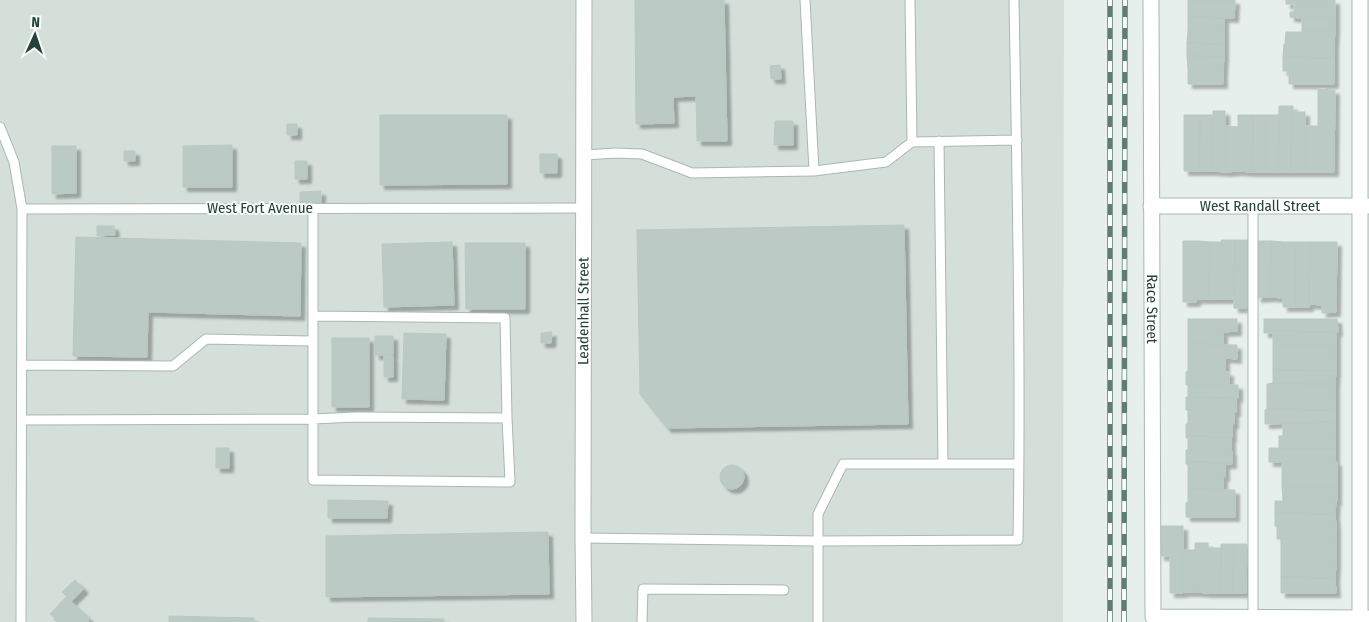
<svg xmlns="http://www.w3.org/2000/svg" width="1369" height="622" font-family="'Fira Sans Condensed',sans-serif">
<defs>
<filter id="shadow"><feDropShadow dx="4.5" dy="4.5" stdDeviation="1" flood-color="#0004"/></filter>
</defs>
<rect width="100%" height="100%" fill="#e6efeb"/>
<!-- built -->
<path fill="#d4dfda" d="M 0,0 L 1064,0 L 1063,622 L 0,622 Z"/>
<!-- building -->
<path fill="#bbcac4" stroke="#b8c9c2" filter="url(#shadow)" d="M 635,0 L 724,0 L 727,141 L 697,141 L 696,96 L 673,97 L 674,123 L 636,124 Z
M 1188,0 L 1235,0 L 1235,3 L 1188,3 Z
M 1286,0 L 1335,0 L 1335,4 L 1286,4 Z
M 1188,3 L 1235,3 L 1234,18 L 1188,17 Z
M 1294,4 L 1335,4 L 1335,17 L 1290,17 L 1290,12 L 1294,12 Z
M 1188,17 L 1224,18 L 1224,30 L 1188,30 Z
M 1290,17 L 1335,17 L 1335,31 L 1302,31 L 1302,18 Z
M 1188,30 L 1224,30 L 1224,44 L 1187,43 Z
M 1302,31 L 1335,31 L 1334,44 L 1285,44 L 1286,32 L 1302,32 Z
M 1187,43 L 1224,44 L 1224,57 L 1187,56 Z
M 1284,44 L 1334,44 L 1334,58 L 1283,57 Z
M 1187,56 L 1224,57 L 1223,70 L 1188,70 Z
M 1283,57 L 1334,58 L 1334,70 L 1283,70 Z
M 780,65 L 781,79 L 771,79 L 770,66 Z
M 1188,70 L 1223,70 L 1223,84 L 1188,84 Z
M 1283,70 L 1334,70 L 1334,84 L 1289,84 L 1289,71 L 1283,71 Z
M 1318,89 L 1335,90 L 1334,172 L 1318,172 Z
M 1279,106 L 1292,106 L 1291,172 L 1278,172 Z
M 1292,106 L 1293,106 L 1293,112 L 1305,112 L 1305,172 L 1291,172 Z
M 1213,111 L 1225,111 L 1226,172 L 1212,171 Z
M 380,115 L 507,115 L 507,184 L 380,185 Z
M 1184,115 L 1200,115 L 1199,171 L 1184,171 Z
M 1200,115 L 1212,115 L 1212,171 L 1199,171 Z
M 1238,115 L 1253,115 L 1252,172 L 1238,171 Z
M 1253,115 L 1265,115 L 1265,172 L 1252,172 Z
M 1265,115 L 1279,115 L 1278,172 L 1265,172 Z
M 775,121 L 793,121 L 793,145 L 774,145 Z
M 287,124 L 297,124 L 297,135 L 287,135 Z
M 1226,126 L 1238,127 L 1238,171 L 1226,172 Z
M 1305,126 L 1318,126 L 1318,172 L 1305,172 Z
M 232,145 L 232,187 L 183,187 L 183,146 Z
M 52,146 L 76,146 L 76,193 L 52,194 Z
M 124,151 L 135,151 L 135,161 L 124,161 Z
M 540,154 L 557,154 L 557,173 L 540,173 Z
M 295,161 L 307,161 L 307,179 L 295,179 Z
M 321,191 L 321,204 L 300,204 L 300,192 Z
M 904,225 L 908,424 L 667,428 L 640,394 L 637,230 Z
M 97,226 L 114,226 L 115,235 L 97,236 Z
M 76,237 L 301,243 L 300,316 L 148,312 L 147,357 L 73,356 Z
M 1221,240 L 1222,240 L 1222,299 L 1209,299 L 1210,242 L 1222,242 Z
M 1222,240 L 1235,240 L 1234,299 L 1222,299 Z
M 1235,240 L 1248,240 L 1247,308 L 1234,308 Z
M 1183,241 L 1198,241 L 1198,299 L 1196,299 L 1196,302 L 1183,302 Z
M 1198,241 L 1210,242 L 1209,299 L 1198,299 Z
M 1257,241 L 1271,241 L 1270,297 L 1257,298 Z
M 1271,241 L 1283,242 L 1283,298 L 1270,297 Z
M 452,242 L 454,305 L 384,307 L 382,244 Z
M 1283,242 L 1296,242 L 1295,307 L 1283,307 Z
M 1296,242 L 1310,242 L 1309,307 L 1295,307 Z
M 1310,242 L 1322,242 L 1322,305 L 1309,304 Z
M 1322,242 L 1337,242 L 1336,312 L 1322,313 Z
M 465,243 L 525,243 L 525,309 L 466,309 Z
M 1188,319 L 1237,319 L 1237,331 L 1188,331 Z
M 1264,319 L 1337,319 L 1338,332 L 1264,331 Z
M 1188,331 L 1237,331 L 1223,332 L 1223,344 L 1188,344 Z
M 1264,331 L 1336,332 L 1336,345 L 1273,345 L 1273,333 L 1264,333 Z
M 552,332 L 551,343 L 541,343 L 541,333 Z
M 404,333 L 446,334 L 444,400 L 402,399 Z
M 375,336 L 393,336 L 393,355 L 375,355 Z
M 332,338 L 369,338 L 369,407 L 332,407 Z
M 1188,344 L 1237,345 L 1237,357 L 1188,357 Z
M 1273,345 L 1336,345 L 1336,358 L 1273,358 Z
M 384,355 L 393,356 L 393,377 L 384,377 Z
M 1188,357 L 1237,357 L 1237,359 L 1225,358 L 1225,370 L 1188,370 Z
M 1273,358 L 1336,358 L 1336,371 L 1273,370 Z
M 1188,370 L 1225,370 L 1224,372 L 1229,372 L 1229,385 L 1186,385 L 1186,372 L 1188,371 Z
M 1273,370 L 1336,371 L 1335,384 L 1273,383 Z
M 1273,383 L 1335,384 L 1335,397 L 1267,397 L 1267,384 Z
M 1188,385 L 1238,385 L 1238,398 L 1188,397 Z
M 1186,397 L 1236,398 L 1236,410 L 1186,410 Z
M 1267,397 L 1335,397 L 1335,410 L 1267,409 Z
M 1267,409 L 1335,410 L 1335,422 L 1265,424 L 1265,410 Z
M 1188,410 L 1236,410 L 1236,412 L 1234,412 L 1234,424 L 1188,424 Z
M 1335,422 L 1335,436 L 1283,436 L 1283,423 Z
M 1186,424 L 1234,424 L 1232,424 L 1232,437 L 1186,436 Z
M 1186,436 L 1232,437 L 1231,438 L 1231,450 L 1188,450 L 1188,438 L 1186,438 Z
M 1279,436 L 1335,436 L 1335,449 L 1279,449 Z
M 216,448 L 229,448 L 229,468 L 216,468 Z
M 1269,448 L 1335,449 L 1335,462 L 1269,462 Z
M 1186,450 L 1231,450 L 1232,451 L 1232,463 L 1186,462 Z
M 1186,462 L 1231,463 L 1232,463 L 1232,464 L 1225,464 L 1225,476 L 1188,476 L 1188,464 L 1186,464 Z
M 1282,462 L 1337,462 L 1337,474 L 1282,474 Z
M720 477a12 12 0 1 1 24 0a12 12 0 1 1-24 0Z
M 1282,474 L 1337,474 L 1337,487 L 1282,487 Z
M 1188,476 L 1225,476 L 1225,477 L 1223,477 L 1223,489 L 1188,489 Z
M 1282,487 L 1337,487 L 1337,501 L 1283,501 Z
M 1188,489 L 1235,490 L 1235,502 L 1188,502 Z
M 328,500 L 388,501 L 387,518 L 328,518 Z
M 1275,501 L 1336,501 L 1335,514 L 1275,513 Z
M 1188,502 L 1235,502 L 1235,517 L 1186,517 L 1186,503 Z
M 1275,513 L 1335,514 L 1336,526 L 1275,526 Z
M 1160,526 L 1183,526 L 1183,593 L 1170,593 L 1170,556 L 1160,556 Z
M 1277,526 L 1336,526 L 1336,539 L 1277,539 Z
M 548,532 L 549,594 L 326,597 L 326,536 Z
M 1281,539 L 1336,539 L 1336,552 L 1281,552 Z
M 1195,543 L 1208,543 L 1208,593 L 1195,592 Z
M 1221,544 L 1234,544 L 1233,593 L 1220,593 Z
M 1234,544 L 1247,544 L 1246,593 L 1233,593 Z
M 1208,548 L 1221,548 L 1220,593 L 1208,593 Z
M 1183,550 L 1195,550 L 1195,592 L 1183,592 Z
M 1281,552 L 1336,552 L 1336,565 L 1281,565 Z
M 1281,565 L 1336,565 L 1335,578 L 1281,577 Z
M 1281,577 L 1335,578 L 1336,593 L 1281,593 Z
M 75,580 L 84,589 L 72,601 L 62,592 Z
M 66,597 L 90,619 L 88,622 L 60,622 L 50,614 Z
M 169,616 L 254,618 L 254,622 L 169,622 Z
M 368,618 L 444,619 L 444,622 L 368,622 Z"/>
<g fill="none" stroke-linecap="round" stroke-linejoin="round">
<defs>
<path id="lane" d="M 910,0 L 912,142
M 0,127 L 14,162 L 22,209 L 583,208
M 939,141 L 943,464
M 584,155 L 616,153 L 642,154 L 692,173 L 814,171 L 805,0
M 814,171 L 886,162 L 912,142 L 1017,140
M 1253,206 L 1253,617
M 313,316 L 505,318 L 507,418
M 23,365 L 173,366 L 206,339 L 313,341
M 22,420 L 313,419 L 356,417 L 507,418 L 510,482 L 313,480 L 313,208
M 583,538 L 817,541 L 1018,540 C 1021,360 1017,180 1014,0
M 21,622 L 22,209
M 642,622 L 643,589 L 784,590
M 818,622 L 818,514 L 843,464 L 1019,464"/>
<g id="street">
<path id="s1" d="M 1151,0 L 1153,617 L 1369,618"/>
<path d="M 1360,0 L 1360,622"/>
<path id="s2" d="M 1151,206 L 1369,206"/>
<path id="s3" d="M 584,622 L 583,538 L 584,0"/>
</g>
</defs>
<!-- lane casing -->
<use href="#lane" stroke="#a8b8b2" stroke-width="11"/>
<!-- street casing -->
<use href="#street" stroke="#a8b8b2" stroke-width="17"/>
<!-- lane -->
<use href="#lane" stroke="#fff" stroke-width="9"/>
<!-- street -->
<use href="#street" stroke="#fff" stroke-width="15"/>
<defs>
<path id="rail" d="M 1110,622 L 1110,0
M 1124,622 L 1125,0"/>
</defs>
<!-- rail casing -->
<use href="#rail" stroke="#5f7d75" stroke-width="5.5"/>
<!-- rail -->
<use href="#rail" stroke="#f7fbf9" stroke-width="4" stroke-dasharray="11" stroke-linecap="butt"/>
</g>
<g text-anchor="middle" stroke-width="4" stroke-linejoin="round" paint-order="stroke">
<!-- street labels -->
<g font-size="15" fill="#24423a" stroke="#f7fbf9">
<text dy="5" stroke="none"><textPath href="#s2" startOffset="109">West Randall Street</textPath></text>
<text x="260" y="213">West Fort Avenue</text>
<text dy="5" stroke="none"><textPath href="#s1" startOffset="309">Race Street</textPath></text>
<text dy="5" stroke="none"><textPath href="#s3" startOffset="311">Leadenhall Street</textPath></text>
</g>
</g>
<!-- north arrow -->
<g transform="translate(35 35) rotate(3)" stroke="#f7fbf9" stroke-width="4" paint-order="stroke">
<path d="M0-4L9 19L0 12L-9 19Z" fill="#24423a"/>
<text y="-8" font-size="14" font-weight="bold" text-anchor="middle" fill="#24423a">N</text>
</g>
</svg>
